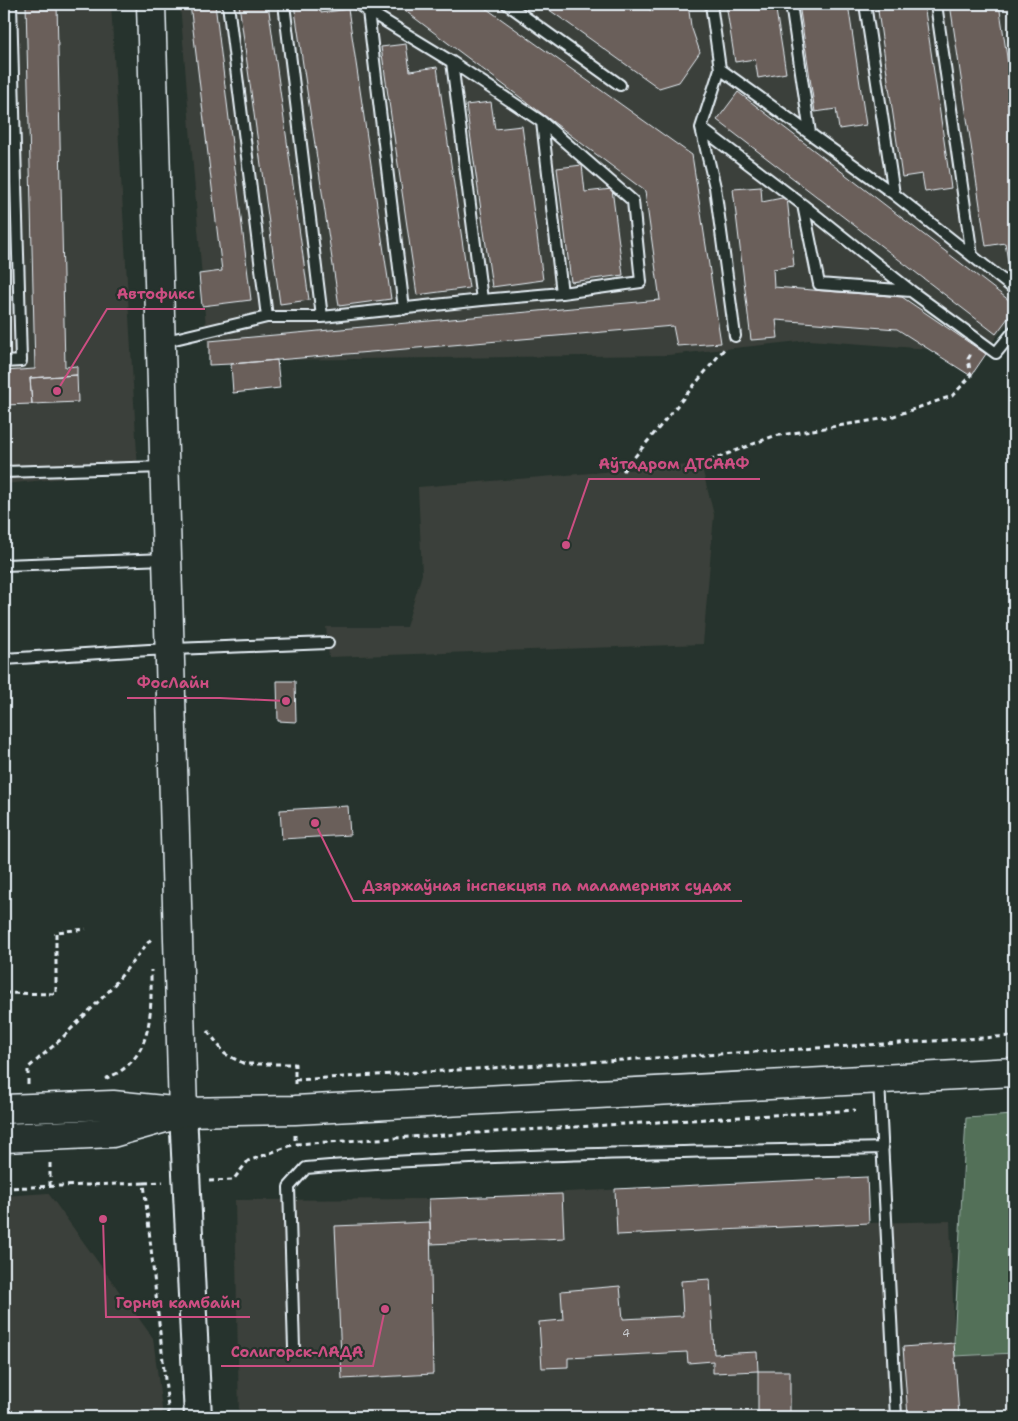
<svg xmlns="http://www.w3.org/2000/svg" width="1018" height="1421" font-family="'Shantell Sans',sans-serif">
<rect width="100%" height="100%" fill="#26332d"/>
<filter id="ink" filterUnits="userSpaceOnUse"><feTurbulence type="fractalNoise" baseFrequency=".02" numOctaves="2"/><feDisplacementMap in="SourceGraphic" scale="10" xChannelSelector="R" yChannelSelector="G"/><feConvolveMatrix kernelMatrix="1 2 1 2 8 2 1 2 1" color-interpolation-filters="sRGB"/></filter>
<g filter="url(#ink)">
<!-- built -->
<path fill="#3b403a" d="M 4,4 L 111,4 L 138,471 L 4,484 Z
M 180,4 L 1014,4 L 1014,316 L 983,353 L 809,340 L 668,355 L 277,360 L 209,365 Z
M 701,464 L 714,515 L 703,644 L 329,657 L 326,627 L 406,627 L 422,574 L 418,487 Z
M 867,1177 L 869,1223 L 950,1221 L 955,1356 L 1014,1353 L 1014,1417 L 239,1417 L 235,1200 L 429,1199 Z
M 48,1193 L 153,1338 L 163,1417 L 4,1417 L 4,1196 Z"/>
<!-- green -->
<path fill="#527059" stroke="#9db0a8" d="M 1014,1115 L 1014,1353 L 955,1356 L 954,1343 L 966,1118 Z"/>
<!-- building -->
<path fill="#6b5e5a" stroke="#e8f1f8" d="M 26,4 L 57,4 L 65,367 L 77,366 L 77,375 L 30,378 L 32,404 L 4,405 L 4,371 L 35,369 Z
M 190,4 L 215,4 L 251,300 L 202,306 L 199,274 L 222,271 Z
M 239,4 L 268,4 L 309,300 L 280,304 Z
M 294,4 L 320,4 L 321,13 L 348,9 L 391,299 L 339,306 Z
M 396,4 L 480,4 L 692,155 L 721,343 L 677,346 L 673,326 L 231,364 L 209,365 L 209,341 L 660,300 L 645,191 Z
M 541,4 L 641,4 L 653,12 L 651,4 L 688,4 L 691,26 L 700,52 L 679,82 L 659,88 Z
M 726,4 L 775,4 L 786,73 L 758,78 L 755,59 L 735,62 Z
M 799,4 L 848,4 L 866,125 L 839,129 L 836,109 L 815,112 Z
M 877,4 L 924,4 L 951,188 L 925,192 L 922,174 L 902,177 Z
M 950,4 L 999,4 L 1014,104 L 1014,260 L 1008,261 L 1005,243 L 986,246 Z
M 406,44 L 410,71 L 437,67 L 469,288 L 417,295 L 381,47 Z
M 738,92 L 1014,304 L 1014,310 L 996,334 L 717,120 Z
M 491,102 L 495,129 L 522,126 L 543,280 L 492,287 L 466,105 Z
M 4,163 L 7,351 L 4,351 Z
M 582,165 L 585,192 L 612,189 L 623,275 L 571,282 L 557,168 Z
M 761,187 L 762,202 L 787,197 L 794,266 L 773,269 L 774,287 L 902,297 L 986,354 L 971,376 L 897,329 L 776,320 L 778,338 L 751,340 L 733,189 Z
M 277,360 L 280,388 L 233,393 L 231,364 Z
M 77,375 L 78,402 L 32,404 L 30,378 Z
M 277,681 L 295,681 L 296,722 L 278,721 Z
M 348,806 L 350,835 L 282,839 L 280,810 Z
M 867,1177 L 869,1223 L 617,1235 L 615,1189 Z
M 562,1194 L 564,1238 L 431,1244 L 429,1199 Z
M 430,1222 L 433,1374 L 342,1379 L 335,1226 Z
M 710,1279 L 714,1354 L 757,1352 L 758,1371 L 713,1373 L 713,1361 L 688,1363 L 687,1352 L 568,1358 L 568,1367 L 542,1368 L 539,1322 L 563,1320 L 561,1291 L 620,1286 L 623,1319 L 683,1316 L 681,1281 Z
M 954,1343 L 959,1417 L 908,1417 L 903,1347 Z
M 758,1371 L 790,1371 L 790,1417 L 758,1417 Z"/>
<g fill="none" stroke-linecap="round" stroke-linejoin="round">
<defs>
<path id="service" d="M 228,4 L 267,317
M 284,4 L 322,317
M 507,4 L 620,85
M 711,4 L 720,69 L 701,128 L 715,187 L 735,336
M 791,4 L 810,133
M 865,4 L 894,194
M 936,4 L 972,256
M 368,11 L 404,309
M 452,62 L 482,300
M 720,69 L 894,194 L 1014,289
M 542,122 L 562,293
M 701,128 L 803,205 L 911,291 L 996,353 L 1014,331
M 803,205 L 819,284 L 911,291
M 162,342 L 267,317 L 322,317 L 482,300 L 562,293 L 641,282 L 633,201 L 542,122 L 452,62 L 357,4
M 4,362 L 21,361 L 11,4
M 4,472 L 163,467
M 4,565 L 166,559
M 4,659 L 149,650 L 328,643
M 879,1081 L 896,1417
M 294,1348 L 289,1187 L 306,1168 C 498,1153 690,1152 883,1148"/>
<path id="tertiary" d="M 183,1112 L 198,1417"/>
<path id="secondary" d="M 151,4 L 183,1112
M 4,1109 L 113,1105 L 183,1112 L 295,1110 L 1014,1072
M 4,1138 L 112,1133 L 172,1116"/>
</defs>
<!-- service casing -->
<use href="#service" stroke="#e8f1f8" stroke-width="14"/>
<!-- tertiary casing -->
<use href="#tertiary" stroke="#e8f1f8" stroke-width="30"/>
<!-- secondary casing -->
<use href="#secondary" stroke="#e8f1f8" stroke-width="31"/>
<!-- path -->
<path stroke="#e8f1f8" stroke-width="3" stroke-dasharray="5 4" stroke-linecap="butt" d="M 701,464 L 774,436 L 888,418 L 952,396 L 971,376 L 968,359 L 971,354
M 623,471 L 725,348
M 4,993 L 56,994 L 56,932 L 86,929
M 208,1031 L 225,1054 L 245,1064 L 295,1064 L 295,1084
M 105,1079 C 110,1076 118,1074 122,1070 C 154,1047 151,1005 151,970
M 295,1080 L 1014,1036
M 28,1084 L 28,1068 L 60,1040 L 109,991 L 151,939
M 295,1135 L 295,1144
M 209,1181 L 233,1180 L 248,1161 L 295,1144 L 855,1110
M 144,1183 L 163,1182
M 50,1186 L 50,1160
M 4,1188 L 144,1183 L 169,1417"/>
<!-- service -->
<use href="#service" stroke="#26332d" stroke-width="10"/>
<!-- tertiary -->
<use href="#tertiary" stroke="#26332d" stroke-width="26"/>
<!-- secondary -->
<use href="#secondary" stroke="#26332d" stroke-width="28"/>
</g>
</g>
<g text-anchor="middle" stroke-width="4.5" stroke-linejoin="round" paint-order="stroke">
<!-- number labels -->
<g font-size="11" fill="#c9ccd0">
<text x="626" y="1337">4</text>
</g>
</g>
<!-- callouts -->
<path fill="none" stroke="#cc4e82" stroke-width="2" d="M57 391L107 309H205M566 545L589 479H760M286 701L220 698H127M315 823L353 901H742M103 1219L106 1317H250M385 1309L373 1366H221"/>
<g fill="#cc4e82" stroke="#26332d" stroke-width="2">
<circle cx="57" cy="391" r="5"/>
<circle cx="566" cy="545" r="5"/>
<circle cx="286" cy="701" r="5"/>
<circle cx="315" cy="823" r="5"/>
<circle cx="103" cy="1219" r="5"/>
<circle cx="385" cy="1309" r="5"/>
</g>
<g font-size="15" text-anchor="middle" font-weight="bold" fill="#cc4e82" stroke="#26332d" stroke-width="4.5" stroke-linejoin="round" paint-order="stroke">
<text x="156" y="299">Автофикс</text>
<text x="674" y="469">Аўтадром ДТСААФ</text>
<text x="173" y="688">ФосЛайн</text>
<text x="547" y="891">Дзяржаўная інспекцыя па маламерных судах</text>
<text x="178" y="1308">Горны камбайн</text>
<text x="297" y="1357">Солигорск-ЛАДА</text>
</g>
<!-- margin -->
<rect width="1018" height="1421" fill="none" stroke="#26332d" stroke-width="20"/>
<rect x="10" y="10" width="998" height="1401" fill="none" stroke="#e8f1f8" stroke-width="2" filter="url(#ink)"/>
</svg>
